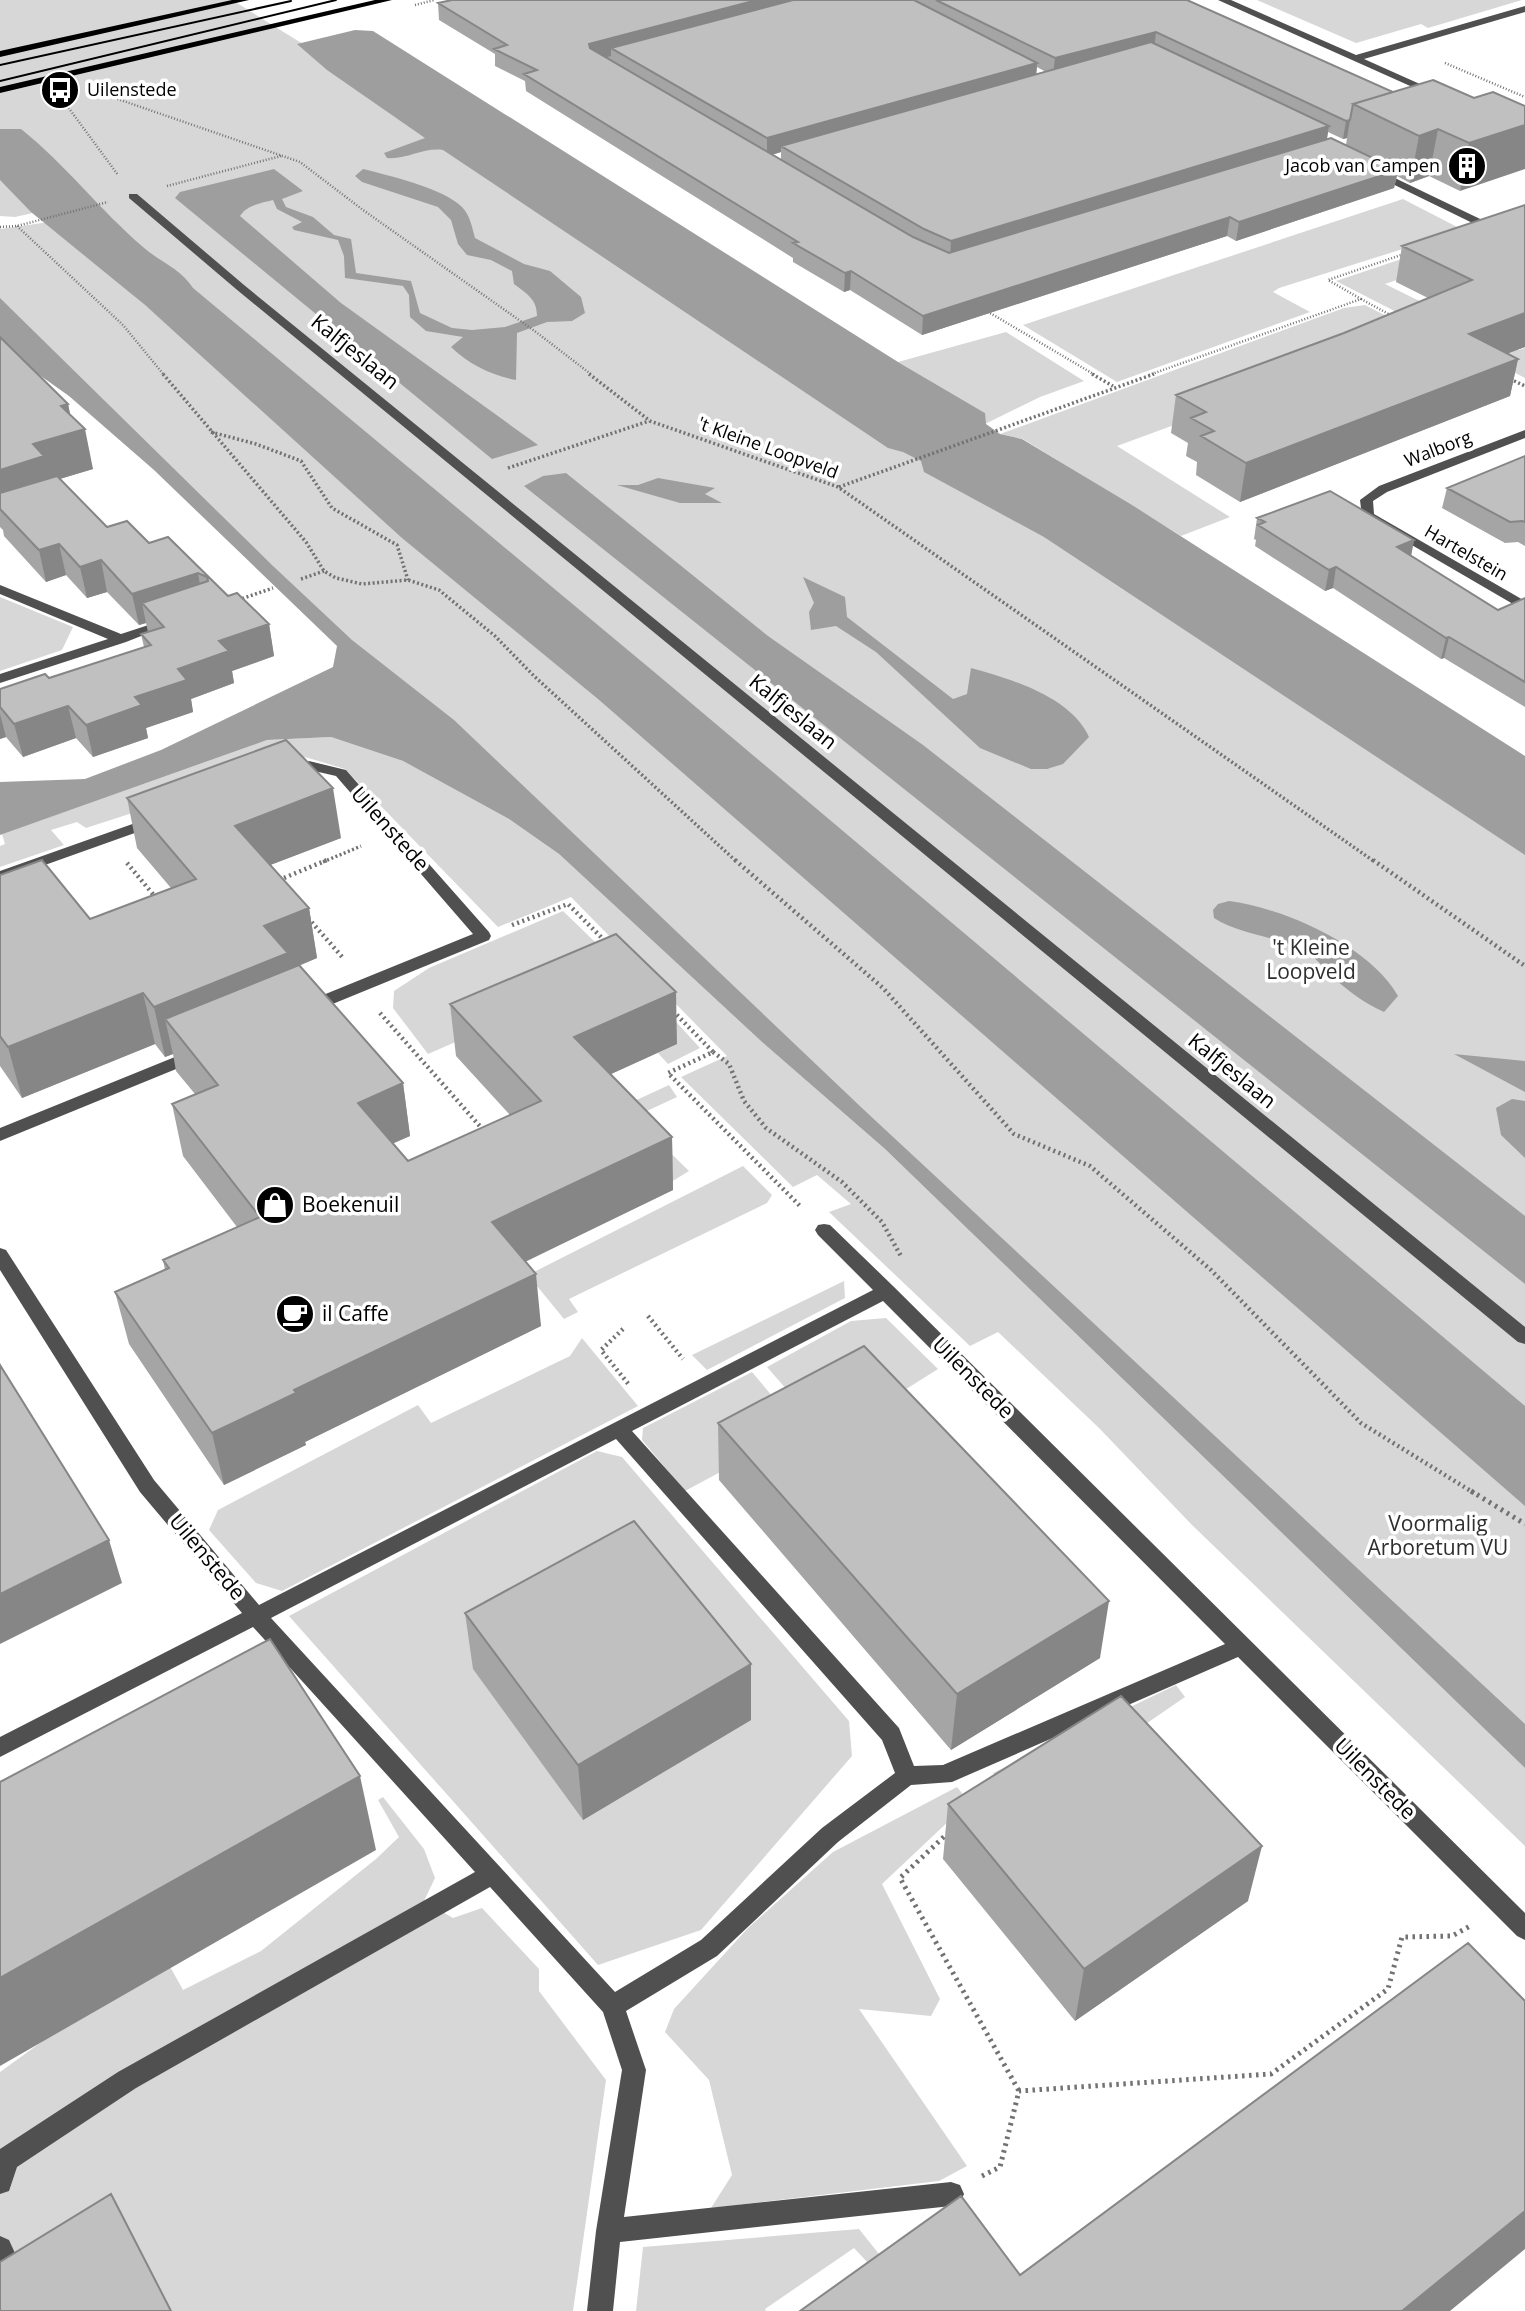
<svg xmlns="http://www.w3.org/2000/svg" width="1525" height="2311" font-family="'Open Sans',sans-serif">
<rect width="100%" height="100%" fill="#fff"/>
<!-- green -->
<path fill="#d7d7d7" d="M 0,0 L 232,0 L 303,44 L 1525,851 L 1525,1413 L 86,201 L 15,217 L 0,216 Z
M 1257,0 L 1522,0 L 1428,28 L 1421,24 L 1356,43 Z
M 1403,199 L 1463,230 L 1279,288 L 1273,292 L 1310,312 L 1117,382 L 1023,325 Z
M 49,222 L 1525,1500 L 1525,1731 L 361,652 L 0,310 L 0,229 Z
M 1473,235 L 1496,246 L 1385,284 L 1519,350 L 1525,348 L 1525,378 L 1336,281 Z
M 1365,305 L 1421,334 L 1117,446 L 1230,517 L 1181,536 L 1023,439 L 1000,434 L 1344,308 Z
M 1006,332 L 1084,381 L 1040,397 L 985,424 L 985,413 L 898,362 Z
M 0,597 L 73,627 L 62,650 L 0,671 Z
M 331,737 L 403,761 L 509,819 L 559,854 L 762,1042 L 885,1149 L 1525,1768 L 1525,1846 L 1192,1525 L 1099,1428 L 998,1332 L 970,1346 L 829,1212 L 851,1204 L 817,1175 L 793,1187 L 681,1077 L 727,1056 L 571,897 L 498,927 L 345,769 L 305,757 L 86,828 L 77,822 L 51,830 L 64,845 L 0,867 L 0,846 L 5,844 L 2,834 L 267,740 Z
M 563,911 L 623,969 L 428,1054 L 393,1008 L 394,991 L 429,968 Z
M 668,1013 L 700,1048 L 668,1064 L 658,1053 L 677,1044 Z
M 669,1085 L 677,1097 L 634,1117 L 689,1171 L 668,1184 L 604,1115 Z
M 743,1166 L 772,1195 L 767,1203 L 569,1299 L 578,1312 L 564,1319 L 528,1275 Z
M 844,1281 L 845,1298 L 707,1370 L 692,1355 Z
M 886,1318 L 938,1369 L 892,1398 L 810,1416 L 767,1367 L 851,1321 Z
M 582,1338 L 638,1406 L 282,1591 L 256,1583 L 209,1530 L 218,1510 L 418,1405 L 431,1423 L 570,1356 Z
M 752,1372 L 800,1429 L 685,1491 L 642,1440 L 643,1428 Z
M 597,1451 L 622,1457 L 849,1721 L 852,1756 L 701,1930 L 598,1965 L 289,1616 Z
M 1176,1685 L 1185,1697 L 1022,1809 L 993,1773 Z
M 957,1787 L 969,1802 L 882,1884 L 940,1999 L 931,2016 L 859,2009 L 967,2166 L 939,2181 L 711,2208 L 732,2175 L 709,2080 L 665,2032 L 674,2009 L 748,1928 L 833,1852 Z
M 383,1797 L 424,1849 L 435,1878 L 424,1901 L 453,1918 L 482,1908 L 539,1969 L 539,1991 L 606,2080 L 573,2311 L 0,2311 L 0,2072 L 163,1954 L 183,1990 L 261,1951 L 376,1859 L 399,1837 L 378,1800 Z
M 859,2229 L 879,2254 L 868,2263 L 854,2248 L 765,2309 L 766,2311 L 636,2311 L 643,2247 Z"/>
<!-- water -->
<path fill="#9e9e9e" d="M 355,30 L 373,31 L 898,362 L 985,413 L 986,424 L 1000,434 L 1022,439 L 1132,505 L 1525,756 L 1525,855 L 1044,537 L 924,472 L 921,461 L 903,452 L 888,448 L 443,150 C 424,147 406,160 387,158 L 384,153 L 425,138 L 327,70 L 297,44 Z
M 0,129 L 21,129 C 65,164 100,210 143,247 C 160,262 181,269 193,288 L 659,676 L 1525,1406 L 1525,1506 L 598,699 L 402,538 L 145,305 L 31,212 L 0,180 Z
M 274,169 L 303,191 L 282,199 L 286,207 L 313,217 L 334,235 L 351,239 L 356,273 L 411,281 L 420,313 L 452,328 L 472,330 L 505,327 L 537,316 C 537,299 527,294 514,284 L 512,271 L 491,260 L 467,255 L 458,244 L 451,220 L 438,207 L 362,182 L 355,176 L 363,169 C 390,176 443,188 462,207 C 470,215 472,227 475,238 L 524,264 L 550,271 L 581,297 L 585,313 L 572,321 L 547,322 L 517,333 L 516,380 C 491,375 470,365 451,347 L 463,337 L 426,331 L 410,317 L 409,295 L 403,286 L 345,278 L 344,256 L 338,240 L 294,230 L 292,227 L 302,222 L 277,209 L 273,200 C 261,203 247,205 240,216 L 341,303 L 538,445 L 492,459 L 175,198 L 180,192 Z
M 0,298 L 273,566 L 352,640 L 454,720 L 863,1109 L 1525,1724 L 1525,1768 L 885,1149 L 762,1042 L 559,854 L 509,819 L 403,761 L 331,737 L 267,740 L 0,835 L 0,782 L 85,779 L 161,750 L 333,667 L 337,646 L 154,470 L 69,396 L 0,347 Z
M 566,473 L 768,636 L 923,745 L 1525,1216 L 1525,1284 L 524,486 L 543,476 Z
M 658,478 L 715,488 L 705,494 L 722,503 L 680,503 L 617,485 L 638,485 Z
M 803,577 L 845,597 L 847,617 L 953,699 L 967,694 L 971,668 C 1011,679 1071,697 1089,737 L 1063,764 L 1047,769 L 1031,769 L 980,748 L 876,652 L 836,626 L 811,630 L 809,612 L 814,603 Z
M 1229,901 C 1284,908 1370,946 1398,996 L 1384,1012 C 1366,1004 1349,992 1334,978 C 1326,970 1316,958 1306,952 C 1277,935 1242,936 1214,918 L 1213,910 L 1218,904 Z
M 1454,1054 L 1525,1061 L 1525,1092 Z
M 1512,1099 L 1525,1101 L 1525,1158 L 1501,1135 L 1496,1108 Z"/>
<g fill="none" stroke-linecap="round" stroke-linejoin="round">
<!-- path-far3 -->
<path stroke="#727272" stroke-width="2.5" stroke-dasharray="1 2" stroke-linecap="butt" d="M 415,5 L 434,0
M 1445,63 L 1525,97
M 106,95 L 300,162 L 363,210 L 536,332 L 592,375
M 65,103 L 118,175
M 167,186 L 281,156
M 17,226 L 123,325 L 164,375
M 0,227 L 17,226 L 108,202
M 1361,299 L 1394,317
M 985,310 L 1095,375
M 1149,375 L 1361,299 L 1328,280 L 1404,254"/>
<!-- path-far2 -->
<path stroke="#727272" stroke-width="3.5" stroke-dasharray="2 2.5" stroke-linecap="butt" d="M 163,374 L 306,542 L 324,571 L 336,578 L 362,584 L 408,580 L 439,590 L 495,636 L 534,676 L 737,862
M 589,374 L 650,421 L 838,487 L 1375,862
M 1092,374 L 1113,386
M 1510,379 L 1525,386
M 211,432 L 256,444 L 301,461 L 332,508 L 397,545 L 408,580
M 508,468 L 649,421
M 839,487 L 1154,374
M 301,579 L 324,571
M 238,600 L 273,588
M 323,862 L 361,846"/>
<!-- path-far1 -->
<path stroke="#727272" stroke-width="4.5" stroke-dasharray="2 3.5" stroke-linecap="butt" d="M 735,860 L 883,988 L 1014,1134 L 1090,1166 L 1211,1270 L 1361,1423 L 1474,1493
M 1373,860 L 1525,966
M 127,863 L 157,899
M 279,880 L 327,860
M 308,918 L 344,959
M 512,925 L 568,904 L 606,942
M 673,1011 L 713,1052 L 668,1073 L 801,1207
M 380,1013 L 485,1132
M 713,1052 L 729,1064 L 744,1101 L 766,1128 L 842,1182 L 882,1222 L 902,1258
M 648,1316 L 683,1359
M 623,1329 L 601,1350 L 630,1386"/>
<!-- path -->
<path stroke="#727272" stroke-width="5" stroke-dasharray="2.5 4.5" stroke-linecap="butt" d="M 1471,1491 L 1525,1524
M 949,1832 L 900,1878 L 1019,2091
M 982,2176 L 1000,2167 L 1019,2091 L 1271,2074 L 1388,1989 L 1402,1937 L 1452,1936 L 1472,1925"/>
<!-- minor -->
<path fill="#505050" fill-rule="evenodd" d="M 1218,0 L 1231,0 L 1356,55 L 1525,6 L 1525,12 L 1364,59 L 1440,93 L 1442,95 L 1437,98 Z
M 1374,168 L 1501,229 L 1502,231 L 1493,233 L 1370,173 L 1369,171 Z
M 129,194 L 137,194 L 244,285 L 1525,1327 L 1525,1344 L 1518,1342 L 236,289 L 129,198 Z
M 1525,430 L 1525,438 L 1387,492 L 1373,501 L 1374,514 L 1525,601 L 1525,611 L 1362,516 L 1360,500 L 1379,486 Z
M 0,585 L 121,634 L 167,619 L 174,623 L 126,642 L 0,683 L 0,674 L 108,639 L 0,594 Z
M 309,761 L 346,770 L 489,932 L 491,936 L 489,940 L 313,1012 L 301,1012 L 299,1008 L 301,1004 L 473,934 L 336,776 L 310,770 L 290,776 L 283,772 Z
M 155,816 L 163,821 L 160,824 L 0,881 L 0,871 Z
M 197,1048 L 203,1050 L 205,1054 L 203,1058 L 0,1141 L 0,1128 Z
M 824,1224 L 830,1225 L 893,1286 L 1525,1913 L 1525,1940 L 1517,1936 L 1238,1657 L 952,1782 L 911,1785 L 838,1842 L 717,1956 L 626,2011 L 646,2070 L 624,2217 L 951,2182 L 960,2185 L 964,2194 L 960,2203 L 951,2206 L 620,2242 L 613,2311 L 587,2311 L 596,2231 L 622,2070 L 603,2012 L 490,1887 L 136,2088 L 17,2167 L 9,2191 L 0,2194 L 0,2149 L 118,2072 L 475,1872 L 253,1627 L 0,1757 L 0,1737 L 242,1613 L 140,1492 L 0,1270 L 0,1248 L 6,1250 L 154,1480 L 259,1605 L 873,1290 L 818,1235 L 815,1230 L 818,1225 ZM 883,1301 L 1225,1644 L 943,1765 L 914,1766 L 899,1728 L 632,1431 ZM 616,1439 L 882,1740 L 895,1773 L 822,1828 L 701,1940 L 615,1992 L 271,1618 Z
M 0,2236 L 9,2240 L 24,2273 L 20,2282 L 11,2286 L 2,2282 L 0,2278 Z"/>
<!-- major -->
<path fill="#000" fill-rule="evenodd" d="M 232,0 L 249,0 L 0,57 L 0,51 Z
M 375,0 L 392,0 L 0,93 L 0,87 Z"/>
<!-- tram -->
<path stroke="#000" stroke-width="2" d="M 0,65 L 291,1
M 0,81 L 336,0"/>
</g>
<!-- wall -->
<path fill="#a5a5a5" fill-rule="evenodd" d="M 452,0 L 1187,0 L 1393,92 L 1474,98 L 1493,92 L 1460,191 L 1429,176 L 1410,183 L 1397,176 L 1394,188 L 1236,241 L 1227,236 L 922,335 L 850,290 L 844,292 L 793,262 L 793,258 L 526,91 L 525,81 L 495,66 L 495,54 L 439,20 L 438,3 ZM 1037,67 L 1046,72 L 1036,74 ZM 1328,132 L 1343,139 L 1347,138 L 1346,145 L 1327,139 ZM 781,152 L 781,160 L 772,155 Z
M 1525,205 L 1525,347 L 1508,353 L 1518,359 L 1510,396 L 1240,502 L 1196,475 L 1197,462 L 1186,456 L 1188,443 L 1171,433 L 1176,395 L 1344,333 L 1428,298 L 1396,282 L 1402,246 Z
M 0,337 L 68,404 L 70,415 L 93,469 L 59,479 L 107,527 L 149,543 L 168,537 L 228,596 L 269,624 L 274,656 L 232,671 L 234,683 L 191,699 L 193,712 L 146,728 L 148,738 L 93,757 L 76,738 L 23,757 L 6,737 L 0,739 L 0,689 L 49,678 L 144,647 L 141,634 L 148,632 L 146,623 L 139,625 L 107,592 L 87,598 L 66,575 L 46,582 L 4,536 L 3,530 L 0,527 Z
M 1525,456 L 1525,546 L 1518,542 L 1505,543 L 1442,508 L 1447,488 Z
M 1257,518 L 1414,540 L 1411,556 L 1498,610 L 1525,598 L 1525,707 L 1444,658 L 1441,659 L 1333,588 L 1325,591 L 1255,546 L 1256,540 L 1254,539 Z
M 127,798 L 341,838 L 270,865 L 309,908 L 317,958 L 299,966 L 403,1083 L 410,1136 L 393,1143 L 408,1161 L 510,1115 L 456,1056 L 450,1004 L 677,1044 L 611,1074 L 672,1137 L 673,1190 L 525,1261 L 541,1326 L 305,1442 L 306,1445 L 224,1485 L 129,1344 L 115,1292 L 165,1270 L 163,1260 L 237,1227 L 183,1156 L 172,1104 L 195,1094 L 176,1071 L 173,1054 L 165,1057 L 155,1044 L 22,1098 L 0,1066 L 0,875 L 90,919 L 171,888 L 137,848 Z
M 718,1423 L 1100,1658 L 951,1750 L 719,1480 Z
M 465,1613 L 751,1664 L 751,1720 L 583,1820 L 473,1669 Z
M 948,1804 L 1248,1901 L 1075,2021 L 943,1859 Z"/>
<!-- shaded-wall -->
<path fill="#868686" d="M 757,0 L 820,0 L 611,48 L 611,56 L 590,62 L 589,44 Z
M 1156,32 L 1154,50 L 1053,75 L 1055,58 Z
M 1037,63 L 1036,80 L 781,146 L 781,152 L 767,156 L 767,138 Z
M 1350,120 L 1347,138 L 1343,139 L 1346,121 Z
M 1525,125 L 1525,169 L 1460,191 L 1469,143 Z
M 1329,126 L 1326,144 L 950,260 L 951,241 Z
M 1438,129 L 1429,176 L 1410,183 L 1419,136 Z
M 1398,170 L 1394,188 L 1236,241 L 1239,222 Z
M 1230,217 L 1227,236 L 922,335 L 923,316 Z
M 851,271 L 850,290 L 844,292 L 845,273 Z
M 1525,313 L 1525,347 L 1461,371 L 1469,334 Z
M 1518,359 L 1510,396 L 1240,502 L 1246,463 Z
M 68,404 L 74,432 L 85,429 L 93,469 L 50,482 L 0,505 L 0,470 L 33,444 L 61,406 Z
M 1414,540 L 1410,561 L 1397,547 Z
M 59,544 L 66,575 L 46,582 L 39,550 Z
M 101,560 L 107,592 L 87,598 L 80,567 Z
M 1336,567 L 1333,588 L 1325,591 L 1329,570 Z
M 198,573 L 203,604 L 142,603 L 146,623 L 139,625 L 132,594 Z
M 269,624 L 274,656 L 232,671 L 234,683 L 191,699 L 193,712 L 146,728 L 148,738 L 93,757 L 86,725 L 135,697 L 219,641 Z
M 1449,637 L 1444,658 L 1441,659 L 1446,638 Z
M 68,706 L 76,738 L 23,757 L 14,724 Z
M 0,714 L 6,737 L 0,739 Z
M 333,788 L 341,838 L 244,875 L 235,826 Z
M 309,908 L 317,958 L 165,1019 L 173,1054 L 165,1057 L 154,1007 L 264,926 Z
M 676,992 L 677,1044 L 578,1089 L 574,1037 Z
M 143,993 L 155,1044 L 22,1098 L 8,1047 Z
M 403,1083 L 410,1136 L 367,1155 L 358,1103 Z
M 672,1137 L 673,1190 L 498,1275 L 492,1222 Z
M 536,1274 L 541,1326 L 305,1442 L 306,1445 L 224,1485 L 212,1433 L 294,1390 Z
M 109,1540 L 122,1583 L 0,1644 L 0,1594 Z
M 1109,1601 L 1100,1658 L 951,1750 L 957,1694 Z
M 751,1664 L 751,1720 L 583,1820 L 578,1765 Z
M 360,1776 L 376,1850 L 0,2066 L 0,1978 Z
M 1262,1846 L 1248,1901 L 1075,2021 L 1084,1969 Z
M 1525,2211 L 1525,2249 L 1450,2311 L 1402,2311 Z"/>
<!-- building -->
<path fill="#c0c0c0" stroke="#868686" stroke-width="2" d="M 452,0 L 757,0 L 589,44 L 590,48 L 913,237 L 949,253 L 1331,138 L 1398,170 L 1239,222 L 1230,217 L 923,316 L 851,271 L 845,273 L 793,243 L 798,242 L 524,74 L 537,70 L 494,49 L 507,45 L 438,3 Z
M 793,0 L 914,0 L 1037,63 L 767,138 L 611,48 Z
M 936,0 L 1187,0 L 1393,92 L 1353,104 L 1350,120 L 1346,121 L 1156,32 L 1055,58 Z
M 1151,42 L 1329,126 L 951,241 L 924,229 L 781,146 Z
M 1433,80 L 1474,98 L 1493,92 L 1525,106 L 1525,125 L 1469,143 L 1438,129 L 1419,136 L 1353,104 Z
M 1525,205 L 1525,313 L 1469,334 L 1518,359 L 1246,463 L 1201,436 L 1214,431 L 1191,418 L 1206,412 L 1176,395 L 1344,333 L 1472,280 L 1402,246 Z
M 0,337 L 68,404 L 61,406 L 85,429 L 33,444 L 44,456 L 0,470 Z
M 1525,456 L 1525,522 L 1522,521 L 1510,522 L 1447,488 Z
M 57,476 L 107,527 L 127,521 L 149,543 L 168,537 L 228,596 L 237,593 L 269,624 L 219,641 L 229,651 L 178,669 L 187,680 L 135,697 L 142,705 L 86,725 L 68,706 L 14,724 L 0,707 L 0,689 L 45,674 L 49,678 L 151,645 L 141,634 L 164,627 L 142,603 L 208,581 L 207,577 L 198,573 L 132,594 L 101,560 L 80,567 L 59,544 L 39,550 L 0,509 L 0,493 Z
M 1330,491 L 1414,540 L 1397,547 L 1498,610 L 1525,598 L 1525,682 L 1449,637 L 1446,638 L 1336,567 L 1329,570 L 1258,525 L 1265,522 L 1257,518 Z
M 286,740 L 333,788 L 235,826 L 309,908 L 264,926 L 288,953 L 154,1007 L 143,993 L 8,1047 L 0,1036 L 0,875 L 42,860 L 90,919 L 196,879 L 127,798 Z
M 616,934 L 676,992 L 574,1037 L 672,1137 L 492,1222 L 536,1274 L 294,1390 L 296,1393 L 212,1433 L 115,1292 L 169,1268 L 163,1260 L 260,1217 L 172,1104 L 218,1085 L 165,1019 L 299,965 L 403,1083 L 358,1103 L 408,1161 L 541,1101 L 450,1004 Z
M 864,1346 L 1109,1601 L 957,1694 L 718,1423 Z
M 0,1365 L 109,1540 L 0,1594 Z
M 634,1521 L 751,1664 L 578,1765 L 465,1613 Z
M 270,1639 L 360,1776 L 0,1978 L 0,1782 Z
M 1121,1696 L 1262,1846 L 1084,1969 L 948,1804 Z
M 1468,1943 L 1525,2001 L 1525,2211 L 1402,2311 L 800,2311 L 961,2196 L 1020,2275 Z
M 111,2194 L 171,2311 L 0,2311 L 0,2262 Z"/>
<!-- icons -->
<defs>
<symbol id="bus-disc" viewBox="-11 -11 22 22"><circle r="9.5" fill="#000" stroke="#fff"/><path d="M-5-6H5V4H4V6H2V4H-2V6H-4V4H-5ZM-3.5-4V0h7V-4ZM-3.5 1.2v1.5H-2V1.2ZM2 1.2v1.5H3.5V1.2Z" fill="#fff"/></symbol>
<symbol id="building-disc" viewBox="-11 -11 22 22"><circle r="9.5" fill="#000" stroke="#fff"/><path d="M-4-6H4V6H1V3H-1V6H-4ZM-2.5-4.3h1.7v1.8h-1.7ZM.8-4.3h1.7v1.8H.8ZM-2.5-1h1.7V.8h-1.7ZM.8-1h1.7V.8H.8Z" fill="#fff"/></symbol>
<symbol id="shop-disc" viewBox="-11 -11 22 22"><circle r="9.5" fill="#000" stroke="#fff"/><path d="M-5-2.5h2.3a2.7 3.5 0 0 1 5.4 0H5L5.5 6h-11ZM-1.5-2.5h3a1.5 2.3 0 0 0-3 0Z" fill="#fff"/></symbol>
<symbol id="cafe-disc" viewBox="-11 -11 22 22"><circle r="9.5" fill="#000" stroke="#fff"/><path d="M-5.5-4.5H6V0H3Q3 3.5 0 3.5H-2.5Q-5.5 3.5-5.5 0ZM3-3.2v2h1.7v-2ZM-6 4.5H4V6H-6Z" fill="#fff"/></symbol>
</defs>
<g fill-rule="evenodd">
<use href="#bus-disc" x="38" y="68" width="44" height="44"/>
<use href="#building-disc" x="1445" y="144" width="44" height="44"/>
<use href="#shop-disc" x="253" y="1183" width="44" height="44"/>
<use href="#cafe-disc" x="273" y="1292" width="44" height="44"/>
</g>
<g text-anchor="middle" stroke-width="7" stroke-linejoin="round" paint-order="stroke">
<!-- far-poi labels -->
<g font-size="18" fill="#000" stroke="#fff" text-anchor="start">
<text x="87" y="96">Uilenstede</text>
<text x="1440" y="172" text-anchor="end">Jacob van Campen</text>
</g>
<!-- far-street labels -->
<g font-size="18" fill="#000" stroke="#fff">
<text transform="translate(768 448) rotate(20)" y="6">'t Kleine Loopveld</text>
<text transform="translate(1438 449) rotate(-21)" y="6">Walborg</text>
<text transform="translate(1466 553) rotate(30)" y="6">Hartelstein</text>
</g>
<!-- street labels -->
<g font-size="21" fill="#000" stroke="#fff">
<text transform="translate(355 352) rotate(39)" y="7">Kalfjeslaan</text>
<text transform="translate(793 712) rotate(39)" y="7">Kalfjeslaan</text>
<text transform="translate(390 829) rotate(48)" y="7">Uilenstede</text>
<text transform="translate(1232 1071) rotate(39)" y="7">Kalfjeslaan</text>
<text transform="translate(973 1378) rotate(45)" y="7">Uilenstede</text>
<text transform="translate(207 1557) rotate(50)" y="7">Uilenstede</text>
<text transform="translate(1375 1779) rotate(45)" y="7">Uilenstede</text>
</g>
<!-- park labels -->
<g font-size="21" fill="#2e2e2e" stroke="#fff">
<text x="1311" y="955">'t Kleine<tspan x="1311" dy="24">Loopveld</tspan></text>
<text x="1438" y="1531">Voormalig<tspan x="1438" dy="24">Arboretum VU</tspan></text>
</g>
<!-- poi labels -->
<g font-size="21" fill="#000" stroke="#fff" text-anchor="start">
<text x="302" y="1212">Boekenuil</text>
<text x="322" y="1321">il Caffe</text>
</g>
</g>
</svg>
